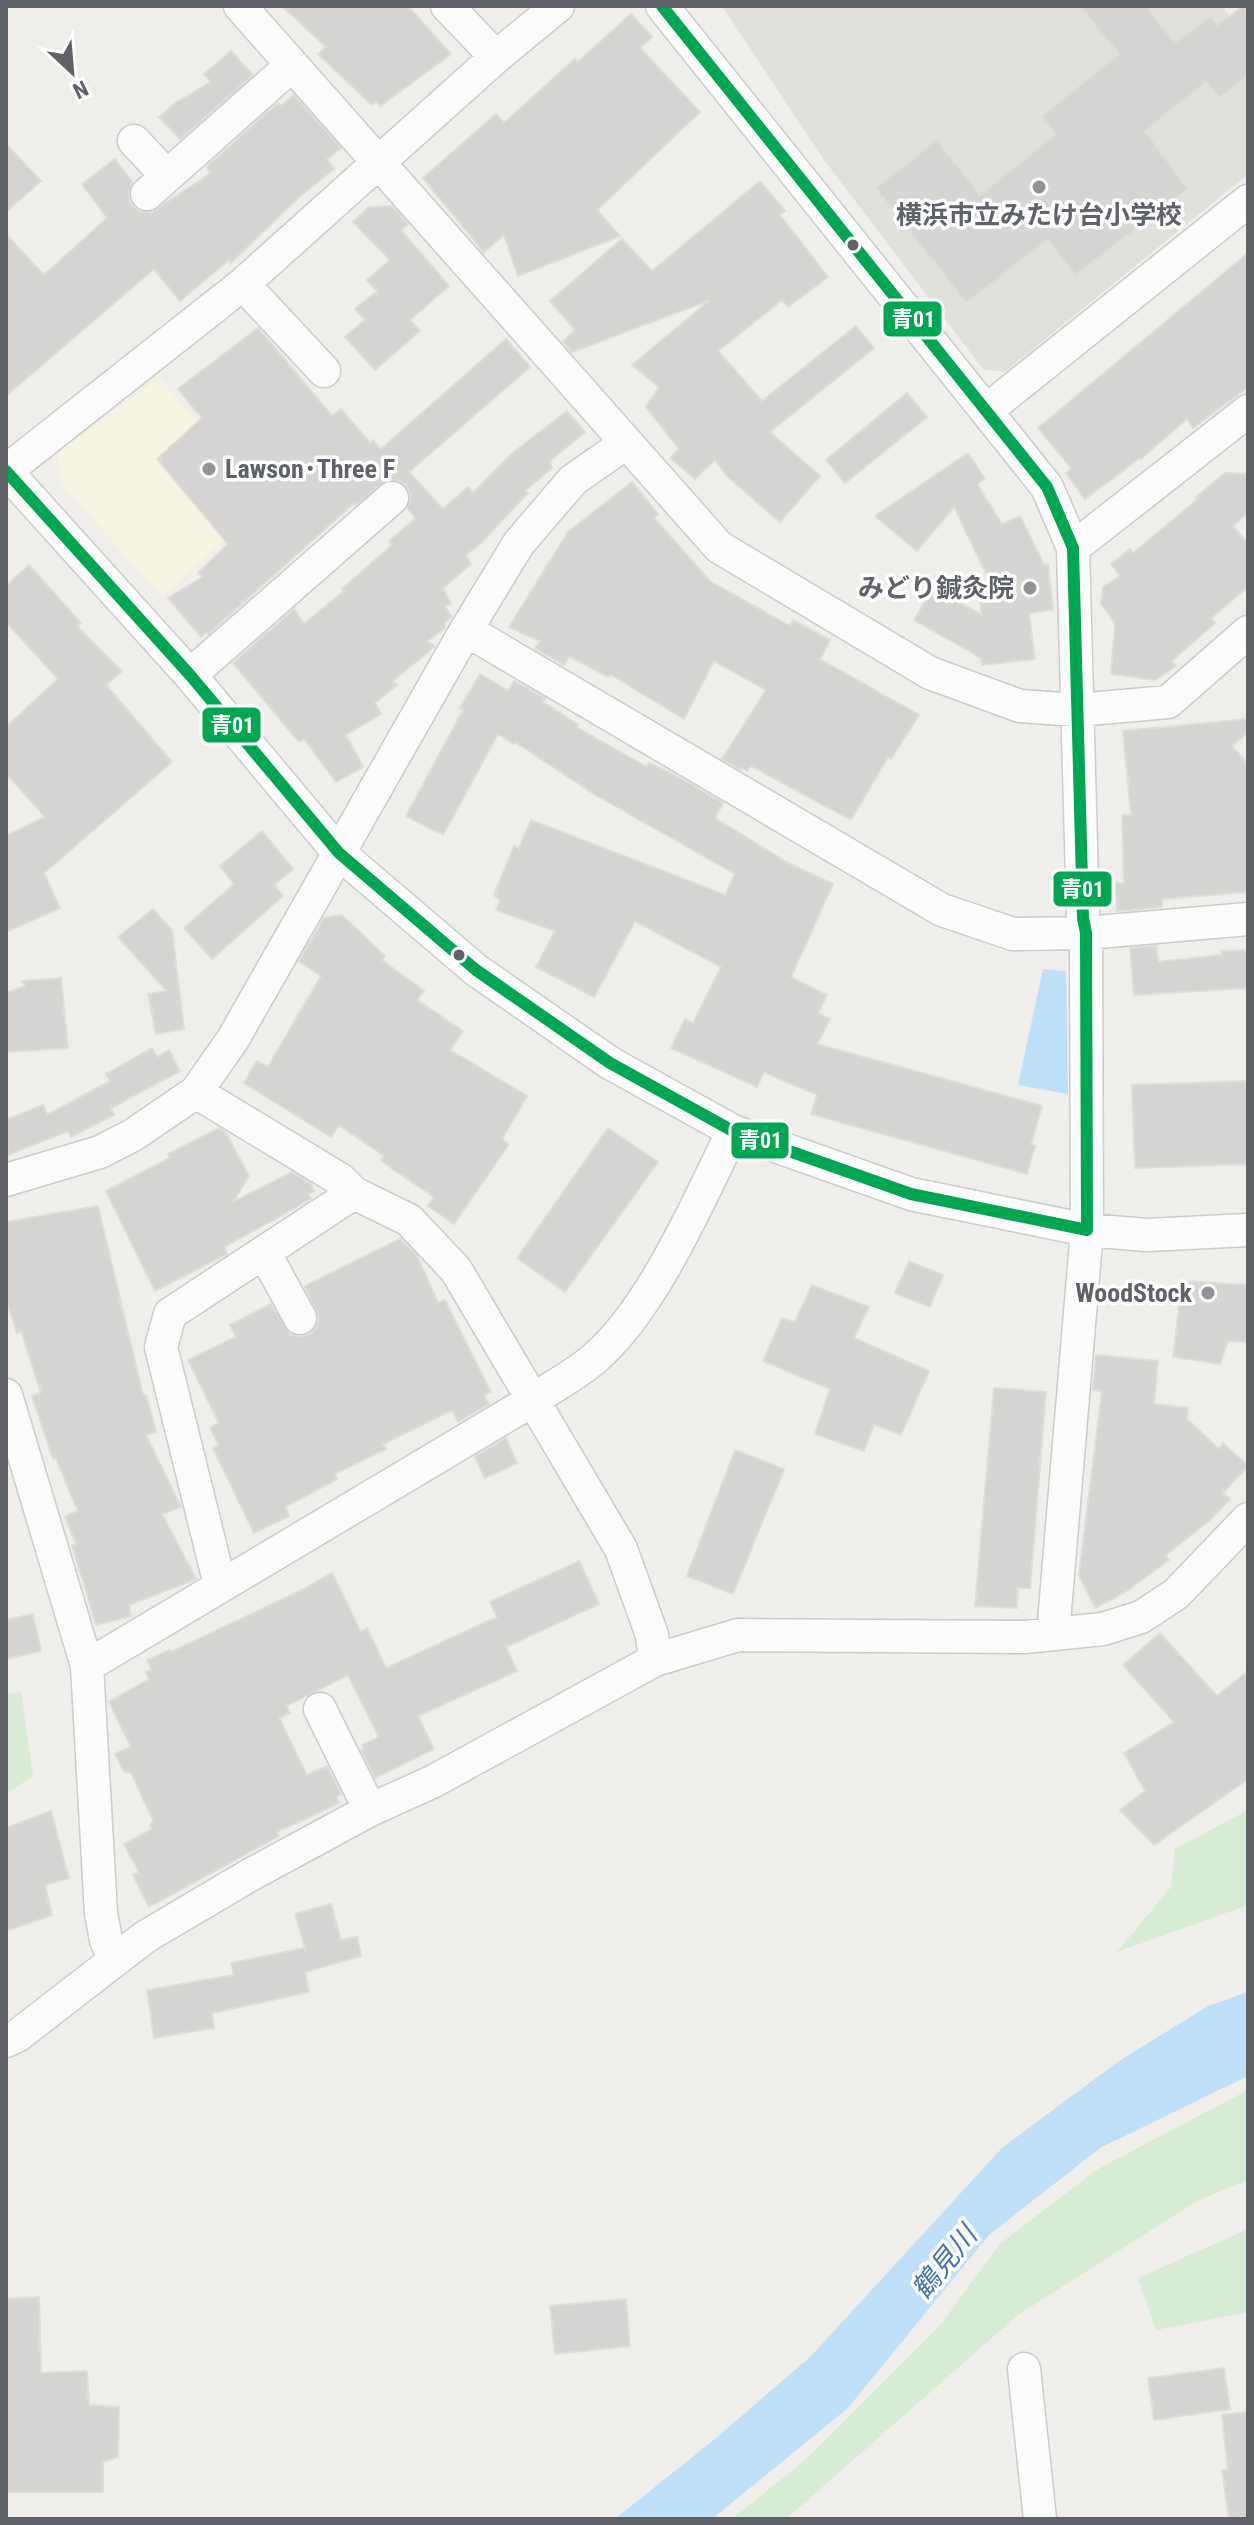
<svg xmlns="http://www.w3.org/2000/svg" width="1254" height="2525" font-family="'Roboto Condensed','Noto Sans JP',sans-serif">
<rect width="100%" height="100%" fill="#efeeea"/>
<!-- commercial -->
<path fill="#f7f3e4" d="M 159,377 L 265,502 L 162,597 L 62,484 L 57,453 Z"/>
<!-- education -->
<path fill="#e2e0da" d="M 722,6 L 1222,6 L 1248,38 L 1248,174 L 1005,372 L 983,369 L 824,160 Z"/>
<!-- green -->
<path fill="#d8ebd6" d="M 21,1691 L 33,1776 L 6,1794 L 6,1694 Z
M 1248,1810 L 1248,1905 L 1117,1952 L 1171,1887 L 1175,1849 Z
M 1248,2090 L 1248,2180 L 1197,2201 L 1018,2315 L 786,2519 L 732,2519 L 806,2459 L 941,2324 L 1001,2243 L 1096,2170 Z
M 1248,2229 L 1248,2312 L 1156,2330 L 1138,2278 Z"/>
<!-- water -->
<path fill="#bfe0f9" d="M 1043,969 L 1066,971 L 1068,1094 L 1018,1085 Z
M 1248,1992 L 1248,2076 L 1100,2148 L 989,2235 L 848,2408 L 712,2519 L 615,2519 L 715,2439 L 811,2356 L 1002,2148 L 1119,2061 L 1208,2006 Z"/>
<!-- building -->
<path fill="#d6d5d3" stroke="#deddd9" stroke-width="2" d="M 282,6 L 408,6 L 451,54 L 380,106 L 377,102 L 371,104 L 318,54 L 326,47 Z
M 1080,6 L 1146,6 L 1175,43 L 1210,16 L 1217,25 L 1244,6 L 1248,6 L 1248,76 L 1220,98 L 1206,82 L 1145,131 L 1188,189 L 1075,275 L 1048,239 L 966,303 L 876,188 L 937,140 L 980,195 L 1056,134 L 1042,116 L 1119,54 Z
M 631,14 L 652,37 L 640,48 L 700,112 L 597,210 L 620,236 L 518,276 L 504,235 L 484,252 L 423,178 L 496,114 L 504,123 L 575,59 L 578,62 Z
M 231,51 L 253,75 L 180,139 L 159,117 L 175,103 L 211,82 L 204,74 Z
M 294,95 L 341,148 L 327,159 L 334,169 L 298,198 L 231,263 L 229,260 L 180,301 L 154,269 L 6,396 L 6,234 L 44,275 L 107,218 L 82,184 L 115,159 L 132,182 L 128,197 L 132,206 L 140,212 L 152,212 L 211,173 L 206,167 L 278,103 L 281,106 Z
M 6,144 L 41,181 L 6,212 Z
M 760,181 L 785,211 L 780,215 L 828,277 L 788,307 L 782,300 L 718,351 L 762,401 L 856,326 L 874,348 L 770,432 L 820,476 L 780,522 L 727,476 L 715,460 L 695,479 L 670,458 L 679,449 L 646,407 L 659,387 L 632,365 L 710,300 L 572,352 L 563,342 L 575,330 L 550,301 L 622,239 L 652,271 Z
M 392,206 L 408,224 L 401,230 L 449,286 L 410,320 L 420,331 L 375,370 L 345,337 L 365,320 L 355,309 L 377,291 L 367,280 L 390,260 L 353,222 L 369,207 Z
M 1248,253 L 1248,387 L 1193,428 L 1187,419 L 1141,459 L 1140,458 L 1085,499 L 1066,473 L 1072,469 L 1038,428 Z
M 258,328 L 332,416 L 341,409 L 370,443 L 373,440 L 381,449 L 506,339 L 530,367 L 409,472 L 443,509 L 468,487 L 473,493 L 510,455 L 567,411 L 585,432 L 550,461 L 552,468 L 525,491 L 528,493 L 481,543 L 466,555 L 471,564 L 443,588 L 451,604 L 445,606 L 452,617 L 445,622 L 445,628 L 427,641 L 435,646 L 393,681 L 397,685 L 375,703 L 381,714 L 346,735 L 363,767 L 336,782 L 304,739 L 299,742 L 233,663 L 294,609 L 304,624 L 344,591 L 342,589 L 392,545 L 389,541 L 416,518 L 407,508 L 411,495 L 406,485 L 397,480 L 388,480 L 355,505 L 354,503 L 208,634 L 206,632 L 201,637 L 168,598 L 203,577 L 198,573 L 228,544 L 157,459 L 202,418 L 178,389 Z
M 907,393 L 927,417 L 845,483 L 826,460 Z
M 968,453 L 985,479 L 977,484 L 1002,524 L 1020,516 L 1044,565 L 1048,564 L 1053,610 L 1029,613 L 1035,659 L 982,665 L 981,658 L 914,620 L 933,588 L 982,615 L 979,592 L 994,590 L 954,507 L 917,551 L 875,516 Z
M 1225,473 L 1248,474 L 1248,512 L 1233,526 L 1248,544 L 1248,587 L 1211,618 L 1215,623 L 1172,661 L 1176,666 L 1155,680 L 1111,674 L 1115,624 L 1101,603 L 1103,587 L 1120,576 L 1111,564 L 1130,549 L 1133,553 L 1198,499 L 1196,497 Z
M 632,482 L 658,514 L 654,518 L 711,582 L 790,626 L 793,620 L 830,640 L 820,659 L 919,715 L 891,759 L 888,757 L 851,820 L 751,766 L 747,771 L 742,768 L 741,770 L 722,759 L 766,690 L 714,661 L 684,719 L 610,674 L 608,677 L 569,656 L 564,665 L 535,648 L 540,641 L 509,627 L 568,532 Z
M 29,565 L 81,623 L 77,626 L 122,671 L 106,685 L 172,762 L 44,873 L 60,908 L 6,932 L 6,836 L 45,817 L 6,773 L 6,727 L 58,679 L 6,622 L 6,586 Z
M 480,674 L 508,691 L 514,681 L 545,698 L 543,702 L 578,725 L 576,727 L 647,767 L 649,763 L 673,774 L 723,803 L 715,818 L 788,863 L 833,884 L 791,977 L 827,995 L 818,1013 L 830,1019 L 817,1044 L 1042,1106 L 1031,1145 L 1035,1146 L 1027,1174 L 811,1114 L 817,1095 L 764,1072 L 757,1087 L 671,1048 L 685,1019 L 693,1023 L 721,967 L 635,921 L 594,997 L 536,967 L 555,931 L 496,910 L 500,900 L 494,895 L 514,846 L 519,848 L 531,820 L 725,895 L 735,874 L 594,794 L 515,742 L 514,744 L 498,734 L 443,835 L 406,816 L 463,710 L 460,708 Z
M 1248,719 L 1248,732 L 1232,746 L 1248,765 L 1248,892 L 1162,899 L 1162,907 L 1117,911 L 1116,883 L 1124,883 L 1122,815 L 1131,815 L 1123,731 Z
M 262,831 L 293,869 L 274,885 L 283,896 L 212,959 L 184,928 L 234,884 L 220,866 Z
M 153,909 L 172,930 L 184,1029 L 156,1034 L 148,994 L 167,991 L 118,937 Z
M 342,915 L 385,956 L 382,960 L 424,991 L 417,1000 L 463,1031 L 450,1050 L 527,1096 L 502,1139 L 509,1144 L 454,1224 L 428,1206 L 434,1197 L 381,1161 L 384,1156 L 339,1125 L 331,1137 L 244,1083 L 257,1061 L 268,1067 L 321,976 L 299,961 L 324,918 Z
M 1156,946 L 1158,962 L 1222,955 L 1221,951 L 1248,950 L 1248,988 L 1134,995 L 1130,948 Z
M 61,978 L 68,1048 L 6,1052 L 6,993 L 25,986 L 22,981 Z
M 152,1048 L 157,1057 L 169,1050 L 180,1071 L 111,1108 L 114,1115 L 71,1137 L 68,1131 L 8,1155 L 6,1120 L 43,1105 L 47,1115 L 110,1081 L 106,1074 Z
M 1248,1081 L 1248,1164 L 1135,1168 L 1132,1085 Z
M 219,1128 L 226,1133 L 249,1176 L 233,1202 L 292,1172 L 310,1183 L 314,1191 L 308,1194 L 311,1199 L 224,1247 L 227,1254 L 155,1291 L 106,1191 L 170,1158 L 168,1154 Z
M 608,1128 L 658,1162 L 565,1292 L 517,1258 Z
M 98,1206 L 143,1395 L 146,1395 L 156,1432 L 146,1435 L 181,1507 L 162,1514 L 196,1579 L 129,1605 L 131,1616 L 96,1625 L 72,1545 L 76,1544 L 65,1516 L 78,1511 L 56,1458 L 53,1459 L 32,1396 L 41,1393 L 21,1331 L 17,1333 L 6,1299 L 6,1222 Z
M 400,1239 L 417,1256 L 438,1303 L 445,1300 L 491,1392 L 484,1395 L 489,1404 L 458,1422 L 453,1411 L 448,1412 L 383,1444 L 386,1449 L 334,1474 L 337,1479 L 285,1507 L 289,1516 L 254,1533 L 213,1448 L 219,1445 L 210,1428 L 219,1423 L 188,1360 L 236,1337 L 230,1325 L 271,1304 L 290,1334 L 300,1337 L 310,1334 L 317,1327 L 319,1318 L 305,1287 L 307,1285 Z
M 909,1261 L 943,1275 L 930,1307 L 895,1293 Z
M 1182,1281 L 1248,1285 L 1248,1342 L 1228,1341 L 1220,1364 L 1173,1357 Z
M 812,1285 L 869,1307 L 854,1338 L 929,1371 L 901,1435 L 874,1424 L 864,1451 L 815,1434 L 830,1389 L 763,1361 L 782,1318 L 795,1322 Z
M 1096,1355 L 1158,1361 L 1154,1404 L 1188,1408 L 1187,1419 L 1219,1449 L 1223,1443 L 1248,1466 L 1223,1493 L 1230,1499 L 1211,1519 L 1165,1556 L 1169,1560 L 1124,1593 L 1095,1608 L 1079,1575 L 1102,1391 L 1093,1390 Z
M 994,1388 L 1046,1392 L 1030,1588 L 1018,1588 L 1017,1608 L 975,1606 Z
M 506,1438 L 517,1463 L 485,1478 L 475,1457 Z
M 735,1450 L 784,1469 L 733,1594 L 687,1576 Z
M 579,1561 L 599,1604 L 506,1647 L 517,1671 L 418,1716 L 434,1749 L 375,1778 L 361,1750 L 364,1749 L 362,1745 L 379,1737 L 348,1675 L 286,1706 L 290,1713 L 279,1718 L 307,1775 L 327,1766 L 341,1794 L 336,1797 L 339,1803 L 277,1832 L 279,1836 L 149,1907 L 133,1875 L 139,1872 L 124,1844 L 152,1829 L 150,1824 L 154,1822 L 131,1773 L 124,1771 L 115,1754 L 131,1747 L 109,1702 L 149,1679 L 146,1672 L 152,1670 L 147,1660 L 170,1650 L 171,1652 L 302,1590 L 332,1573 L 361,1632 L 367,1628 L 386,1668 L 497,1617 L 490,1602 Z
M 33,1614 L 41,1651 L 6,1659 L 6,1620 Z
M 1160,1633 L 1217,1696 L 1248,1671 L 1248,1779 L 1154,1845 L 1120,1810 L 1145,1791 L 1124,1753 L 1174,1722 L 1123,1665 Z
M 51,1811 L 69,1878 L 45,1885 L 52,1915 L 6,1931 L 6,1828 Z
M 331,1904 L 341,1940 L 357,1937 L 361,1956 L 305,1972 L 309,1992 L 212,2013 L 214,2028 L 154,2038 L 147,1990 L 234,1975 L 231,1963 L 305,1948 L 295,1914 Z
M 39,2297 L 41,2373 L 87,2371 L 89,2405 L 119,2407 L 118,2457 L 103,2462 L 103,2492 L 6,2492 L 6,2299 Z
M 626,2299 L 630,2346 L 555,2354 L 550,2306 Z
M 1224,2368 L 1230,2409 L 1154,2420 L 1148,2378 Z
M 1248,2412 L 1248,2519 L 1229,2519 L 1222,2470 L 1228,2469 L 1222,2415 Z"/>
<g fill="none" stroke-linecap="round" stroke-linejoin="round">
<defs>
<path id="minor" d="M 240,6 L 719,547 L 930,673 L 1020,706 L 1077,710 L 1168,702 L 1248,632
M 447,6 L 496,57
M 662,6 L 1047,487 L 1073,548 L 1083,918 L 1086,933 L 1087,1230 L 1053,1634
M 134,141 L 167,176
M 147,194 L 292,65
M 243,284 L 324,371
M 987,410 L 1248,201
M 6,471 L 190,675 L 339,853 L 476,970 L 610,1063 L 733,1131 L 911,1194 L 1087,1230 L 1147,1235 L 1248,1230
M 6,471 L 243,284 L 496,57 L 558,6
M 1073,548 L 1248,411
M 466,630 L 942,910 L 1013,934 L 1086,933 L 1248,919
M 190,675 L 392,498
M 196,1092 L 341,1180 L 354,1193 L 409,1220 L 456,1270 L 621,1549 L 652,1635 L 655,1660
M 6,1180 L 100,1152 L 133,1135 L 196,1092 L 233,1039 L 466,630 L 519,543 L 573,480 L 626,443
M 264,1252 L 300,1318
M 6,1395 L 87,1666
M 220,1585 L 161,1347 L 170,1314 L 354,1193
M 320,1709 L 370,1810
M 114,1960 L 106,1940 L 101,1913 L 87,1666 L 533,1400 C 553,1386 577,1374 595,1358 C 653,1308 699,1200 733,1131
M 6,2041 L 17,2036 L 145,1937 L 250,1875 L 370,1810 L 432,1782 L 655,1660 L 738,1635 L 1025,1637 L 1103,1629 L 1141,1617 L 1176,1594 L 1248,1519
M 1024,2369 L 1040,2519"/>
</defs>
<!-- minor casing -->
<use href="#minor" stroke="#cbcccc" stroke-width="35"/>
<!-- minor -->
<use href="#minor" stroke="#fdfcfc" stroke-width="32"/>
<defs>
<path id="bus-1" d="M 662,6 L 1047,487 L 1073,548 L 1083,918 L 1086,933 L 1087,1230
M 6,471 L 190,675 L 339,853 L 476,970 L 610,1063 L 733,1131 L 911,1194 L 1087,1230"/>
</defs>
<!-- bus-1 casing -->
<use href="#bus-1" stroke="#fff" stroke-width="18"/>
<!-- bus-1 -->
<use href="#bus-1" stroke="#00a651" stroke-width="12"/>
</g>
<!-- markers -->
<g fill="#919496" stroke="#fff" stroke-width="3">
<circle cx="1039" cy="187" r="8"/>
<circle cx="209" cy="469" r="8"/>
<circle cx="1030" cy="588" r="8"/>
<circle cx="1208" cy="1293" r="8"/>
</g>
<g fill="#5f6368" stroke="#fff" stroke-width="3">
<circle cx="853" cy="245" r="7"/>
<circle cx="459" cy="955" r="7"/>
</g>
<g text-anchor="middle" stroke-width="7" stroke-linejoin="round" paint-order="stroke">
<!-- poi labels -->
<g font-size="26" font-weight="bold" fill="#5f6368" stroke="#fff" text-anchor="end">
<text x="1039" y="224" text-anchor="middle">横浜市立みたけ台小学校</text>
<text x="225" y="478" text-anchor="start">Lawson･Three F</text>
<text x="1014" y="597">みどり鍼灸院</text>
<text x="1192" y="1302">WoodStock</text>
</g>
<!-- water labels -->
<g font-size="28" font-style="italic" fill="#4174aa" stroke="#fff">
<text transform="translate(944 2262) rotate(-51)" y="10">鶴見川</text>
</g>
</g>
<g stroke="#fff" stroke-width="3">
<rect x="882" y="300" width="61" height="38" rx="8" fill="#00a651"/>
<rect x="201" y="706" width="61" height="38" rx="8" fill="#00a651"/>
<rect x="1052" y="870" width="61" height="38" rx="8" fill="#00a651"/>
<rect x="730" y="1121" width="60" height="39" rx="8" fill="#00a651"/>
</g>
<g font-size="22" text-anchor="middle" font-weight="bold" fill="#fff">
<text x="913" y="327">青01</text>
<text x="232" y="733">青01</text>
<text x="1082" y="897">青01</text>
<text x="760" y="1148">青01</text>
</g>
<!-- border -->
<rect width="1254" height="2525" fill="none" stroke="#5f6368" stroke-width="16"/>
<!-- north arrow -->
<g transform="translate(72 72) rotate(154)" stroke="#ffffff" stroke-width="6" paint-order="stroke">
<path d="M0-6L14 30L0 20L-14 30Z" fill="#5f6368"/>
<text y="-12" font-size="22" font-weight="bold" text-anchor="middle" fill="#5f6368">N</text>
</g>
</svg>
